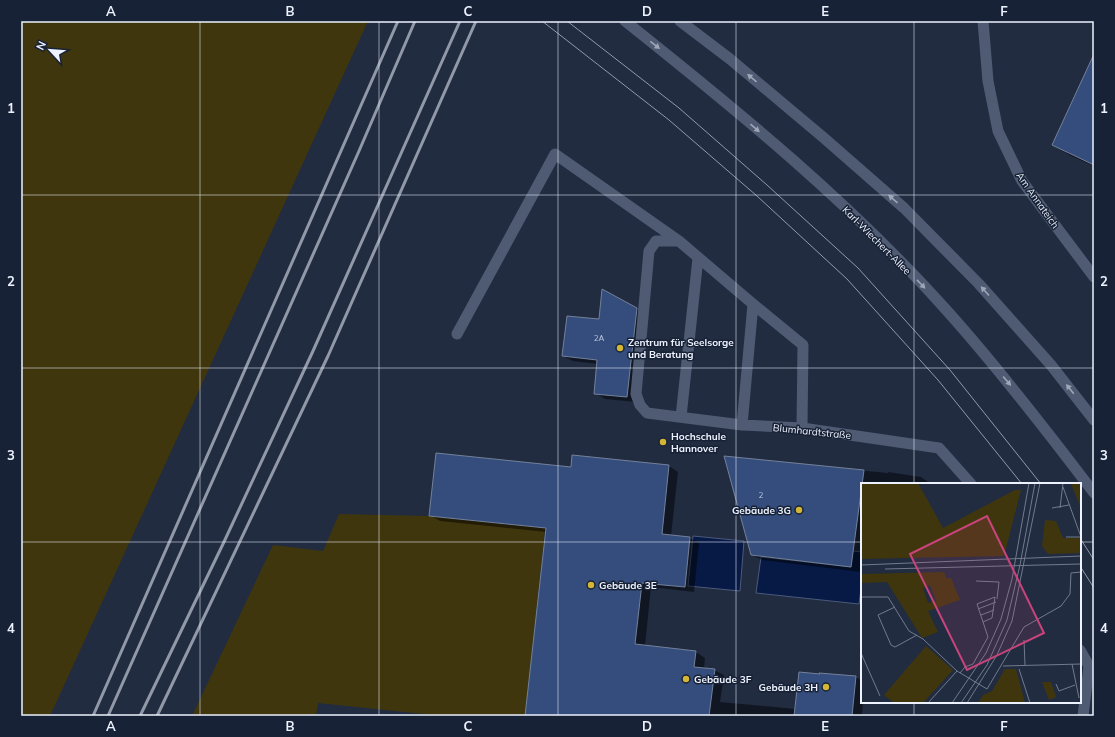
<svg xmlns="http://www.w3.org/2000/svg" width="1115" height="737" font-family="Mulish,sans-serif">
<rect width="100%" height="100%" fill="#212c41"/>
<!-- green -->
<path fill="#40360e" d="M 21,21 L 368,21 L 50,716 L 21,716 Z
M 339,514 L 429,516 L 545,528 L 525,716 L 443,716 L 318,703 L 316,716 L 192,716 L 273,545 L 323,551 Z"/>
<!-- water -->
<path fill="#071945" stroke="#4c5a7c" d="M 693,536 L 744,541 L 740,591 L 688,586 Z
M 853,551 L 862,552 L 862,581 L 859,604 L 756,593 L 761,557 L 851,567 Z"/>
<!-- shadow -->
<path fill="#0007" d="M 1094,56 L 1094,166 L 1071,156 L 1053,145 Z
M 636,308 L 646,314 L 636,402 L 605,399 L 595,393 L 598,364 L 573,361 L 563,356 L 599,320 Z
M 573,456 L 669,466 L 678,472 L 671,536 L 690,538 L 699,543 L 694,592 L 651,587 L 645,646 L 696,652 L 705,658 L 704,669 L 714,670 L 724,675 L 720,702 L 796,709 L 856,677 L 862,681 L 862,702 L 863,702 L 862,716 L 526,716 L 546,532 L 440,521 L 430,515 L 572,468 Z
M 725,457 L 888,473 L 888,472 L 921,477 L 931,484 L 862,484 L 862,569 L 861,572 L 762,560 L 752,555 Z"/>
<!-- building -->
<path fill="#354d7d" stroke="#73819a" d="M 1094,54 L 1094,165 L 1052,145 Z
M 602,289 L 637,308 L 627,397 L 594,394 L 597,360 L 562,356 L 567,316 L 599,319 Z
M 436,453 L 571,467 L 572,455 L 669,465 L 662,534 L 690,537 L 685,587 L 642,583 L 635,644 L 696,651 L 694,667 L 715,669 L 709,716 L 525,716 L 546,528 L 429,516 Z
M 724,456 L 864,470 L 851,567 L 751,555 Z
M 799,672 L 820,674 L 819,673 L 856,676 L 852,716 L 794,716 Z"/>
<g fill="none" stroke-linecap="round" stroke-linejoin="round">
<!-- service -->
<path stroke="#4f5b73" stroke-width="11" d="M 457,334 L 555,154 L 679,241
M 681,417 L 698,258
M 742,425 L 753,304
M 802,428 L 803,345 L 753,304 L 679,241 L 656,241 L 649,251 L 636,394 L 640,405 L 647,413 L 742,425 L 802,428 L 939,448 L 971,484
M 1080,650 L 1089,666 L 1083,716"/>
<!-- minor -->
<path stroke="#4f5b73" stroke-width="11" d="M 983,21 L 988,81 L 998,131 L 1022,181 L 1094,277"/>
<!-- secondary -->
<path stroke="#4f5b73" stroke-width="11" d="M 625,21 C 738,111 852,204 949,313 C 1000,370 1047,431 1094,493
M 680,21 L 730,59 L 824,138 L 904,208 L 979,284 L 1051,365 L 1094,420"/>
<!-- tram -->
<path stroke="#9199a9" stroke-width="1" d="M 542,21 L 669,120 L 757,196 L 847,279 L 938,380 L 1022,484
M 567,21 L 679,108 L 767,185 L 858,268 L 950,370 L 1041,484
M 1080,538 L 1094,560
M 1080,566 L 1094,588"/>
<!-- rail -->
<path stroke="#9199a9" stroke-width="3" d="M 93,716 L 398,21
M 108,716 L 359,151 L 415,21
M 140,716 L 223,544 L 313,351 L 460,21
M 157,716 L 328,356 L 476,21"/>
</g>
<!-- one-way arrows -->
<defs><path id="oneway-solid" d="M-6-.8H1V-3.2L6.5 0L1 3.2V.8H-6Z"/></defs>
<g fill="#9ea6b8">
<use href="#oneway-solid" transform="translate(655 45) rotate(38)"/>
<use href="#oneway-solid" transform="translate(752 78) rotate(-140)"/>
<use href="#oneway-solid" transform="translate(755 128) rotate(41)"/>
<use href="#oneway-solid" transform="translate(893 199) rotate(-139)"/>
<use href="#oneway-solid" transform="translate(921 284) rotate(46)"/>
<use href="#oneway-solid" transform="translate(985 291) rotate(-132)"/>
<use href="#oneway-solid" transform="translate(1007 381) rotate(49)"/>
<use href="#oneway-solid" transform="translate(1070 389) rotate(-128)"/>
</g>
<!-- grid -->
<path fill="none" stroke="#ecf2fe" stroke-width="1" stroke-opacity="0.55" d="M 200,21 L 200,716M 379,21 L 379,716M 558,21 L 558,716M 736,21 L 736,716M 914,21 L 914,484M 21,195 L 1094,195M 21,368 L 1094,368M 21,542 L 862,542M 1080,542 L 1094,542M 914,702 L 914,716"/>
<!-- markers -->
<g fill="#d3b635" stroke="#182236" stroke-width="1.5">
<circle cx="620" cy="348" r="4"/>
<circle cx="663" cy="442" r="4"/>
<circle cx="799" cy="510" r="4"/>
<circle cx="591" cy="585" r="4"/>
<circle cx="686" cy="679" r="4"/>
<circle cx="826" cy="687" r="4"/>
</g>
<g text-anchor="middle" stroke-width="3" stroke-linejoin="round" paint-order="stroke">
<!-- number labels -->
<g font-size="8" fill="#bec9de">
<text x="599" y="341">2A</text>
<text x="761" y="498">2</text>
</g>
<!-- street labels -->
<g font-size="10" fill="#ecf2fe" stroke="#182236">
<text transform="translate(1038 200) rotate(55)" y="4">Am Annateich</text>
<text transform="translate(877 240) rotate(45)" y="4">Karl-Wiechert-Allee</text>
<text transform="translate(812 431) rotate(6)" y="4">Blumhardtstraße</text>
</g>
<!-- poi labels -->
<g font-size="10" font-weight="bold" fill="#ecf2fe" stroke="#182236" text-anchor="start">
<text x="628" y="346">Zentrum für Seelsorge<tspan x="628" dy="12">und Beratung</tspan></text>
<text x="671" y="440">Hochschule<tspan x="671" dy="12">Hannover</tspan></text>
<text x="791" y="514" text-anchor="end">Gebäude 3G</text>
<text x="599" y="589">Gebäude 3E</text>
<text x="694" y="683">Gebäude 3F</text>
<text x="818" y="691" text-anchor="end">Gebäude 3H</text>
</g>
</g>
<!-- overview -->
<g transform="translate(861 483)">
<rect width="220" height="220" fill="#212c41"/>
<path d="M 0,0 L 57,0 L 82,45 L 154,7 L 160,7 L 143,73 L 0,76 ZM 220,0 L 220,25 L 210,1 ZM 184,37 L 195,38 L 202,55 L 220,55 L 220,70 L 187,71 L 181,63 ZM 83,89 L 85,95 L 90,95 L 99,117 L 67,128 L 77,149 L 61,155 L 26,99 L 0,100 L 0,91 ZM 69,102 L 75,118 L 67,120 L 62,105 ZM 65,163 L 92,187 L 62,220 L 33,220 L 23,212 ZM 144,186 L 155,186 L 164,220 L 117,220 L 122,212 L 131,208 ZM 181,199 L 190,199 L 195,214 L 188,217 Z" fill="#40360e" fill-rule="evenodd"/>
<path fill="none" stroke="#727b8d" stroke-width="1" d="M 202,4 L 220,54 L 205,54M 191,25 L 208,22M 199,25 L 202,0M 0,82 L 220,73M 24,86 L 220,81M 115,98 L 138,99 L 136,116M 0,114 L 27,114 L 48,148 L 62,156 L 96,188 L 126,206 L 163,144 L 200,123 L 209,111 L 210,90 L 220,89M 34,124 L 17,132 L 30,162 L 34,164 L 56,152M 117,126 L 135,119M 120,132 L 133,127M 163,157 L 164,182M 0,170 L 19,213M 211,181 L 218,215M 142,183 L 220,181M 158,186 L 169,220M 99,190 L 104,184 L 112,181 L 127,154 L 116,121 L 134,114 L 131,135 L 122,139M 195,201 L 198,208 L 214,202M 67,220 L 96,188M 91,220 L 125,170 L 140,136 L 151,96 L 168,0M 100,220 L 126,182 L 146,137 L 159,82 L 174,0M 106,220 L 136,172 L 151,138 L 179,0"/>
<path fill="#ca447c" fill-opacity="0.15" stroke="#ca447c" stroke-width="2" d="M 126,33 L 183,150 L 106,187 L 49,71 Z"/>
<rect width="220" height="220" fill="none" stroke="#ecf2fe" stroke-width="2"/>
</g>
<!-- border -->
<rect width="1115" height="737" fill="none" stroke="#182236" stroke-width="44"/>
<!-- north arrow -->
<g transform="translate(50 50) rotate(296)" stroke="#182236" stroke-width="3" paint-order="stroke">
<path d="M0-3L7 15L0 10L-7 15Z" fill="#ecf2fe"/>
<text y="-6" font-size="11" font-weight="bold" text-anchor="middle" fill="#ecf2fe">N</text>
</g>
<rect x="22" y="22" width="1071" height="693" fill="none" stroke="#ecf2fe" stroke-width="1.5"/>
<g font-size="13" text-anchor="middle" font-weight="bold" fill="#ecf2fe">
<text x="111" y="16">A</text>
<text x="290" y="16">B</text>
<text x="468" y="16">C</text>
<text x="647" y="16">D</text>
<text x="825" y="16">E</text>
<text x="1004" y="16">F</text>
<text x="11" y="113">1</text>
<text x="1104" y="113">1</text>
<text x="11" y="286">2</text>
<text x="1104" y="286">2</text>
<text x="11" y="460">3</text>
<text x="1104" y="460">3</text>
<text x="11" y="633">4</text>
<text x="1104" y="633">4</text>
<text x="111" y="731">A</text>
<text x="290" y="731">B</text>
<text x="468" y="731">C</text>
<text x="647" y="731">D</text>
<text x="825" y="731">E</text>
<text x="1004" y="731">F</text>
</g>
</svg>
